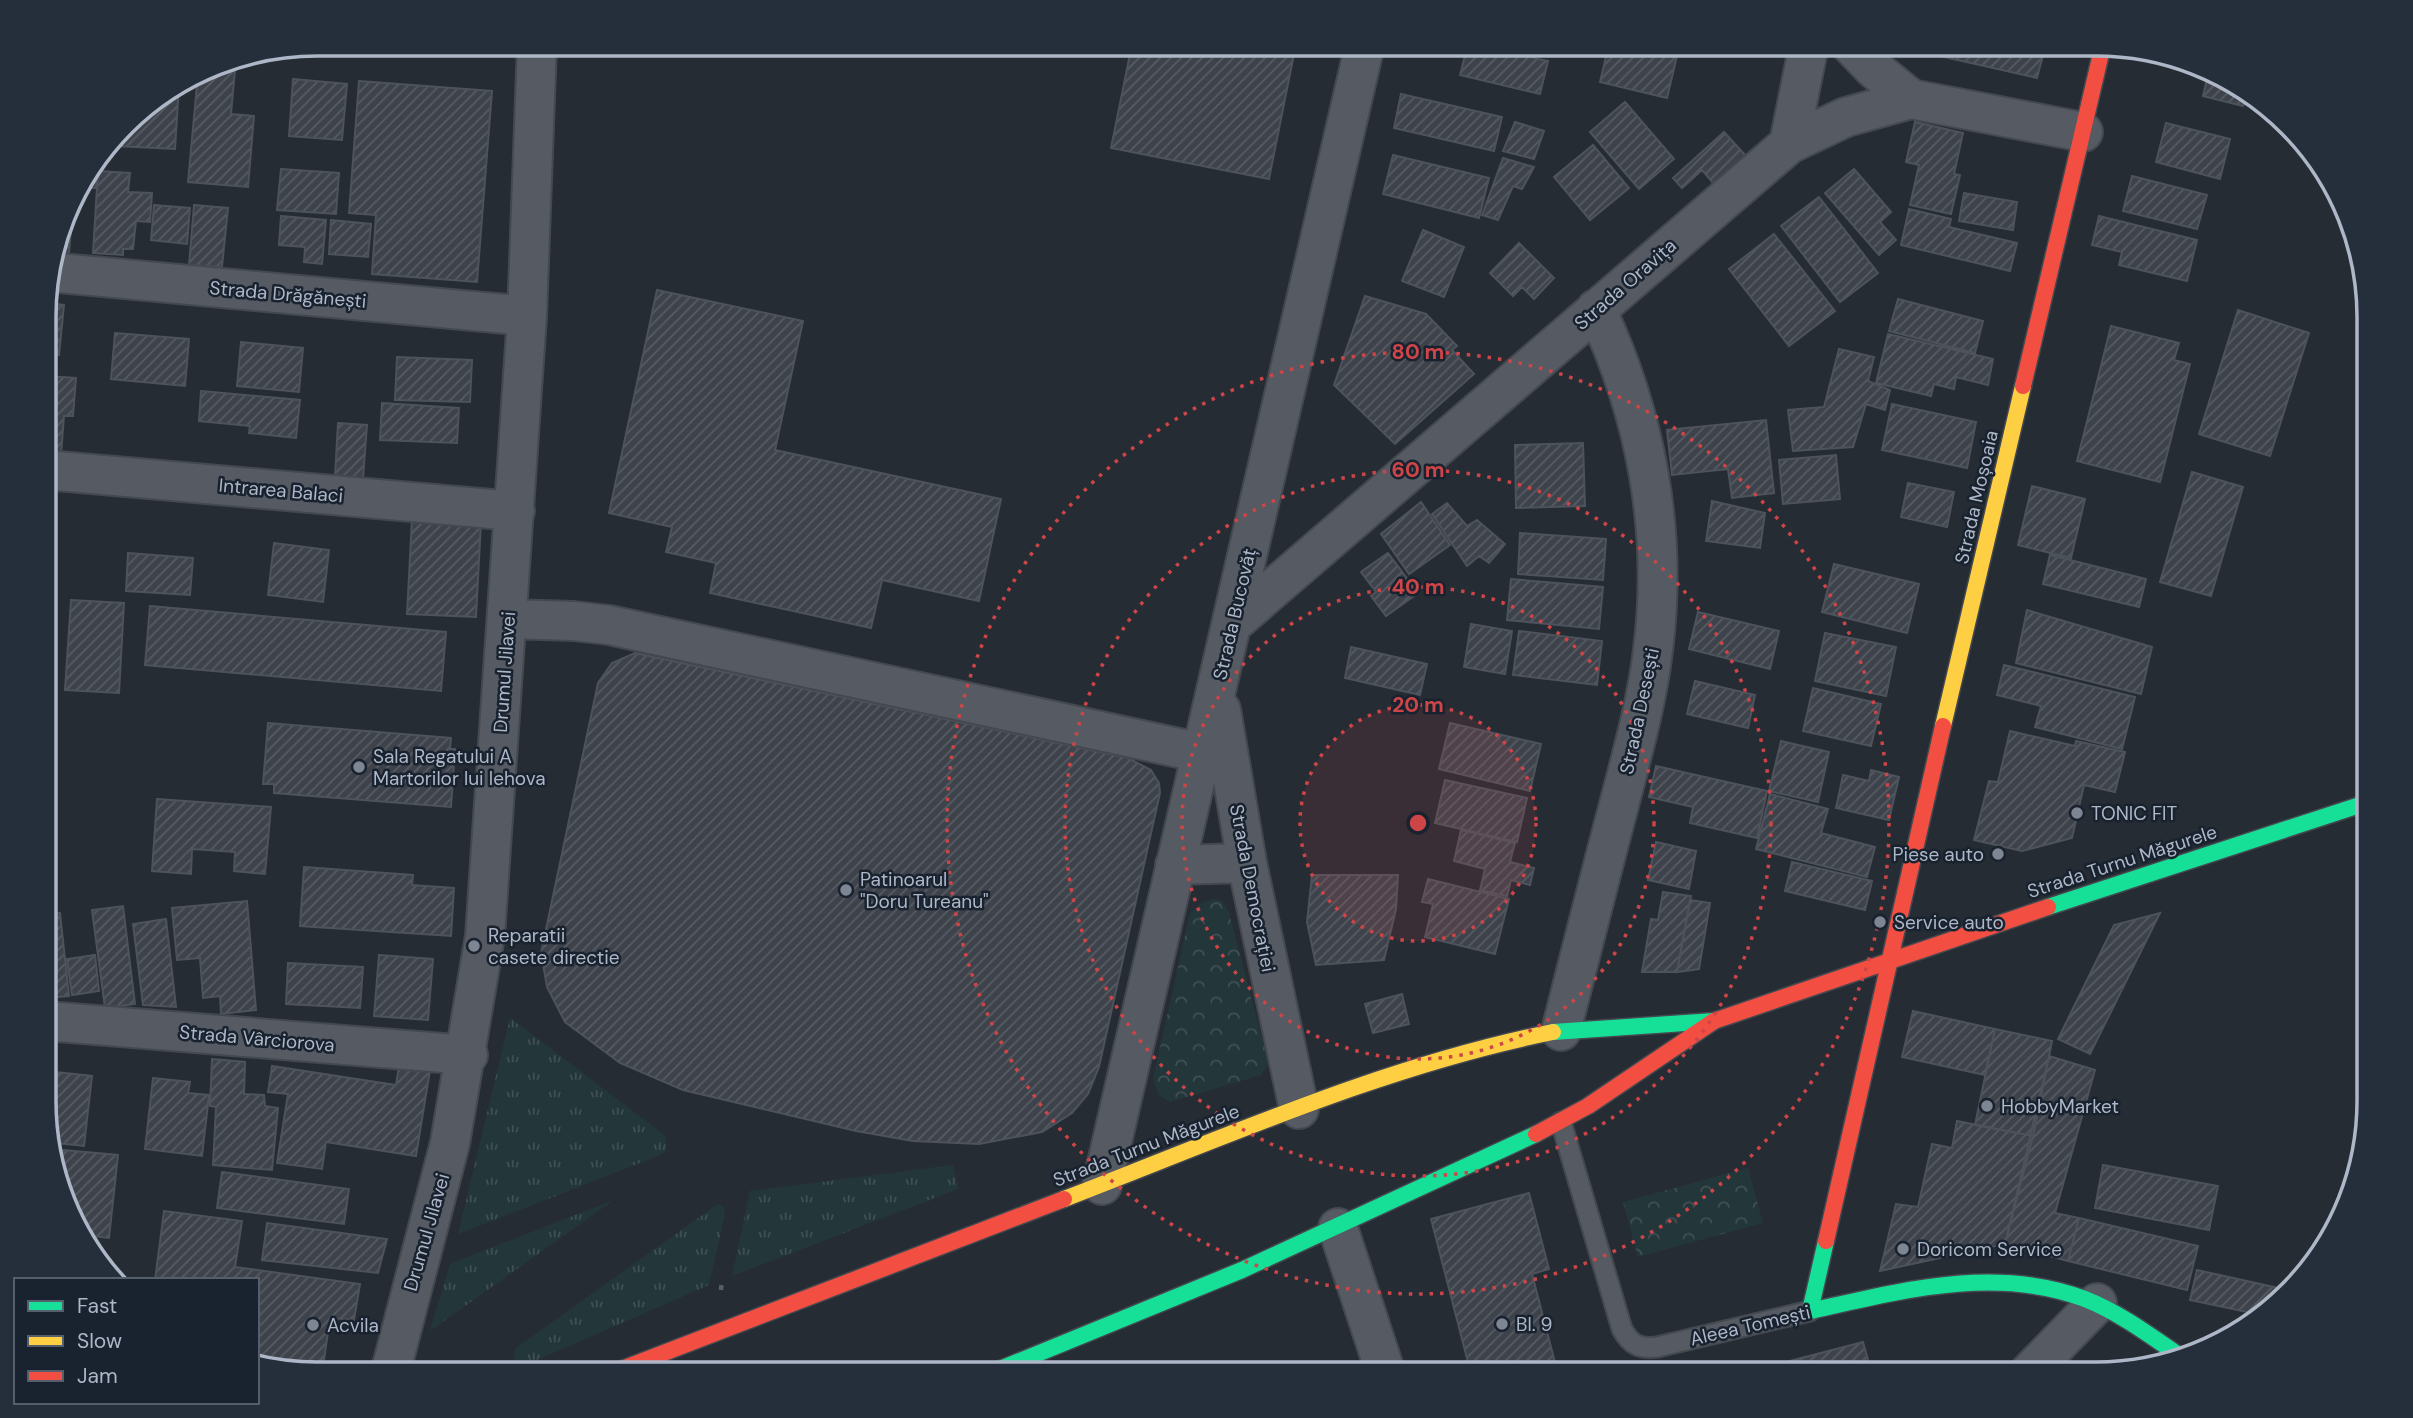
<svg xmlns="http://www.w3.org/2000/svg" width="2413" height="1418" font-family="'DM Sans',sans-serif">
<defs>
<pattern id="grass-tufts" width="24" height="20" patternUnits="userSpaceOnUse" patternTransform="scale(1.75)"><rect width="24" height="20" fill="#23363a"/><path d="M3 7l-1-3M5 7V3M7 7l1-3M15 17l-1-3M17 17v-4M19 17l1-3" fill="none" stroke="#405155"/></pattern>
<pattern id="forest-crowns" width="20" height="18" patternUnits="userSpaceOnUse" patternTransform="scale(1.75)"><rect width="20" height="18" fill="#23363a"/><path d="M2 6a3 3 0 1 1 6 0M12 15a3 3 0 1 1 6 0" fill="none" stroke="#405155"/></pattern>
<pattern id="building-hatch" width="6" height="6" patternUnits="userSpaceOnUse" patternTransform="scale(1.75)"><rect width="6" height="6" fill="#3e424a"/><path d="M-1 1l2-2M0 6l6-6M5 7l2-2" fill="none" stroke="#575b63"/></pattern>
</defs>
<rect width="100%" height="100%" fill="#262c34"/>
<!-- grass -->
<path fill="url(#grass-tufts)" d="M 510,1018 L 666,1136 L 666,1151 L 658,1156 L 458,1234 Z
M 953,1165 L 958,1189 L 732,1276 L 750,1191 Z
M 611,1201 L 611,1202 L 430,1331 L 450,1264 Z
M 718,1204 L 723,1206 L 725,1214 L 709,1285 L 514,1370 L 513,1362 L 516,1348 Z"/>
<!-- forest -->
<path fill="url(#forest-crowns)" d="M 1213,899 L 1222,901 L 1229,913 L 1269,1064 L 1261,1075 L 1170,1102 L 1159,1095 L 1153,1079 L 1190,913 L 1201,903 Z
M 1748,1168 L 1763,1223 L 1638,1257 L 1623,1202 Z"/>
<!-- building -->
<path fill="url(#building-hatch)" stroke="#4d535c" stroke-width="2" d="M 1132,44 L 1296,44 L 1269,179 L 1111,148 Z
M 1468,44 L 1548,61 L 1540,94 L 1460,75 Z
M 1609,44 L 1626,44 L 1677,56 L 1667,98 L 1600,82 Z
M 1934,44 L 2046,44 L 2037,78 L 1931,54 Z
M 2199,66 L 2233,81 L 2247,91 L 2243,106 L 2203,96 L 2208,75 L 2197,72 Z
M 208,67 L 235,70 L 231,114 L 254,116 L 248,187 L 188,182 L 198,74 Z
M 293,79 L 347,84 L 342,140 L 289,136 Z
M 359,81 L 492,91 L 477,282 L 372,274 L 376,215 L 349,213 Z
M 179,86 L 175,149 L 116,146 L 116,138 L 137,112 Z
M 1401,94 L 1502,117 L 1494,151 L 1394,128 Z
M 1625,102 L 1674,159 L 1639,189 L 1590,132 Z
M 1515,122 L 1544,131 L 1534,159 L 1503,151 Z
M 1915,122 L 1963,133 L 1954,174 L 1960,175 L 1951,214 L 1910,205 L 1919,165 L 1906,162 Z
M 2166,123 L 2230,139 L 2220,179 L 2156,162 Z
M 1724,132 L 1746,156 L 1714,184 L 1702,170 L 1682,188 L 1673,178 Z
M 1593,145 L 1629,188 L 1590,220 L 1554,177 Z
M 1393,155 L 1489,178 L 1479,218 L 1383,194 Z
M 1503,158 L 1534,167 L 1522,189 L 1513,186 L 1498,220 L 1482,215 Z
M 98,163 L 96,188 L 79,187 Z
M 281,169 L 339,173 L 336,214 L 277,210 Z
M 1854,169 L 1891,212 L 1880,222 L 1896,240 L 1879,255 L 1825,193 Z
M 98,171 L 130,173 L 128,192 L 152,193 L 150,222 L 136,221 L 133,249 L 123,249 L 123,255 L 93,253 Z
M 2132,176 L 2207,195 L 2197,229 L 2123,211 Z
M 74,193 L 69,253 L 55,252 L 72,196 Z
M 1964,193 L 2017,202 L 2013,230 L 1959,221 Z
M 1819,197 L 1878,273 L 1840,302 L 1781,226 Z
M 154,205 L 190,208 L 187,244 L 151,240 Z
M 194,205 L 228,208 L 222,267 L 189,265 Z
M 1909,209 L 1951,219 L 1949,227 L 2017,243 L 2010,271 L 1901,245 Z
M 281,216 L 326,220 L 322,264 L 304,262 L 305,247 L 279,245 Z
M 2099,216 L 2197,240 L 2187,281 L 2119,265 L 2122,252 L 2092,245 Z
M 331,220 L 371,224 L 368,257 L 329,254 Z
M 1423,230 L 1464,247 L 1444,297 L 1402,281 Z
M 1774,234 L 1835,311 L 1789,346 L 1729,269 Z
M 1519,243 L 1554,278 L 1534,299 L 1522,287 L 1513,296 L 1490,273 Z
M 657,290 L 803,321 L 775,450 L 1001,499 L 979,601 L 882,580 L 871,628 L 710,593 L 716,563 L 666,552 L 672,527 L 609,513 Z
M 1365,296 L 1426,314 L 1457,346 L 1452,350 L 1474,374 L 1395,444 L 1334,385 Z
M 1898,299 L 1983,321 L 1975,353 L 1889,331 Z
M 46,303 L 64,305 L 59,355 L 46,354 Z
M 2238,310 L 2309,333 L 2270,456 L 2199,434 Z
M 2111,326 L 2179,343 L 2174,360 L 2190,364 L 2160,482 L 2077,461 Z
M 115,333 L 189,339 L 185,386 L 111,379 Z
M 1888,334 L 1993,359 L 1988,385 L 1956,377 L 1954,389 L 1934,384 L 1931,396 L 1876,383 Z
M 241,342 L 303,348 L 299,392 L 237,386 Z
M 1839,349 L 1874,357 L 1868,381 L 1890,390 L 1885,410 L 1866,404 L 1853,447 L 1793,451 L 1788,410 L 1824,407 Z
M 397,357 L 472,360 L 470,402 L 395,400 Z
M 46,376 L 76,378 L 73,416 L 64,416 L 61,454 L 46,453 Z
M 201,391 L 300,400 L 296,438 L 249,433 L 250,426 L 199,421 Z
M 382,403 L 459,408 L 457,443 L 380,440 Z
M 1892,404 L 1976,422 L 1967,468 L 1882,450 Z
M 1766,420 L 1774,493 L 1732,498 L 1728,469 L 1672,475 L 1667,430 Z
M 338,423 L 367,425 L 363,478 L 335,476 Z
M 1583,443 L 1585,506 L 1516,508 L 1515,445 Z
M 1836,455 L 1840,499 L 1783,504 L 1779,460 Z
M 2192,472 L 2243,487 L 2211,596 L 2160,582 Z
M 1908,483 L 1954,492 L 1947,527 L 1901,517 Z
M 2032,486 L 2085,499 L 2071,558 L 2018,545 Z
M 1712,501 L 1765,513 L 1760,548 L 1706,541 Z
M 1421,502 L 1450,545 L 1409,574 L 1381,534 Z
M 1447,503 L 1467,526 L 1477,520 L 1505,544 L 1489,563 L 1479,556 L 1467,566 L 1432,514 Z
M 412,519 L 481,522 L 476,617 L 407,614 Z
M 1520,533 L 1606,539 L 1603,580 L 1518,574 Z
M 274,543 L 329,550 L 323,602 L 268,595 Z
M 128,553 L 193,558 L 190,595 L 126,591 Z
M 1388,553 L 1418,593 L 1386,616 L 1371,596 L 1376,592 L 1361,572 Z
M 2050,555 L 2146,579 L 2139,607 L 2043,584 Z
M 1834,564 L 1919,584 L 1907,633 L 1822,612 Z
M 1511,579 L 1603,587 L 1599,629 L 1507,620 Z
M 71,600 L 124,603 L 119,693 L 65,690 Z
M 150,606 L 446,632 L 441,691 L 145,665 Z
M 2027,610 L 2152,647 L 2141,694 L 2016,663 Z
M 1698,612 L 1779,631 L 1770,669 L 1689,649 Z
M 1471,624 L 1512,631 L 1505,674 L 1464,667 Z
M 1519,631 L 1602,641 L 1597,685 L 1513,675 Z
M 1825,633 L 1896,647 L 1886,696 L 1815,681 Z
M 1351,647 L 1427,664 L 1420,695 L 1345,678 Z
M 635,653 L 1128,758 L 1151,770 L 1159,783 L 1160,793 L 1099,1067 L 1088,1094 L 1072,1113 L 1042,1132 L 979,1144 L 913,1141 L 856,1131 L 683,1090 L 620,1063 L 565,1022 L 547,987 L 541,953 L 598,683 L 612,663 Z
M 2004,665 L 2135,697 L 2122,749 L 2035,727 L 2041,706 L 1997,695 Z
M 1695,681 L 1755,695 L 1748,728 L 1687,714 Z
M 1813,688 L 1881,704 L 1871,746 L 1803,731 Z
M 268,723 L 451,738 L 450,749 L 455,749 L 451,807 L 274,793 L 274,784 L 263,784 Z
M 1450,723 L 1541,744 L 1530,791 L 1439,769 Z
M 2010,731 L 2075,746 L 2076,741 L 2125,752 L 2115,792 L 2084,785 L 2072,838 L 2022,851 L 1974,840 L 1989,781 L 1998,782 Z
M 1781,741 L 1829,752 L 1818,802 L 1769,791 Z
M 1656,766 L 1767,791 L 1757,838 L 1690,823 L 1693,807 L 1649,797 Z
M 1871,770 L 1899,777 L 1889,820 L 1836,808 L 1843,775 L 1869,781 Z
M 1445,780 L 1527,798 L 1517,842 L 1435,823 Z
M 1770,794 L 1828,809 L 1821,833 L 1875,847 L 1867,877 L 1756,849 Z
M 157,799 L 271,807 L 265,874 L 234,871 L 235,852 L 192,849 L 191,874 L 152,871 Z
M 1461,830 L 1515,843 L 1510,862 L 1534,868 L 1530,885 L 1511,880 L 1507,896 L 1480,890 L 1485,869 L 1454,861 Z
M 1656,842 L 1696,851 L 1689,889 L 1648,880 Z
M 1792,862 L 1872,881 L 1865,910 L 1785,891 Z
M 304,867 L 413,875 L 412,885 L 454,888 L 451,936 L 300,926 Z
M 1312,875 L 1398,875 L 1396,909 L 1384,960 L 1316,965 L 1307,922 Z
M 1428,879 L 1509,899 L 1495,954 L 1425,937 L 1433,904 L 1422,902 Z
M 1663,892 L 1691,896 L 1677,972 L 1642,972 L 1651,919 L 1658,920 Z
M 1690,900 L 1710,903 L 1699,969 L 1677,972 Z
M 247,901 L 256,1010 L 221,1014 L 220,996 L 203,998 L 200,958 L 177,960 L 172,908 Z
M 123,906 L 135,1004 L 105,1008 L 92,910 Z
M 60,913 L 69,996 L 46,998 L 46,915 Z
M 2160,913 L 2090,1054 L 2058,1039 L 2114,925 Z
M 166,919 L 176,1007 L 143,1005 L 133,924 Z
M 95,955 L 99,991 L 72,995 L 67,959 Z
M 379,955 L 433,959 L 428,1020 L 374,1016 Z
M 288,963 L 363,967 L 360,1008 L 286,1004 Z
M 1402,994 L 1409,1024 L 1373,1033 L 1365,1004 Z
M 1913,1011 L 1995,1029 L 1985,1075 L 1902,1057 Z
M 1995,1029 L 2052,1041 L 2033,1136 L 1975,1125 Z
M 2049,1056 L 2095,1070 L 2055,1213 L 2079,1218 L 2068,1261 L 2005,1244 Z
M 212,1059 L 245,1062 L 244,1094 L 264,1095 L 265,1106 L 278,1108 L 272,1170 L 213,1165 L 216,1107 L 210,1106 Z
M 272,1066 L 396,1085 L 399,1066 L 430,1070 L 416,1156 L 326,1142 L 322,1169 L 277,1163 L 288,1094 L 268,1092 Z
M 46,1071 L 92,1076 L 84,1146 L 48,1142 Z
M 153,1078 L 190,1082 L 188,1093 L 209,1095 L 202,1156 L 145,1149 Z
M 1957,1121 L 2033,1136 L 2005,1244 L 1880,1271 L 1896,1204 L 1918,1207 L 1932,1144 L 1952,1148 Z
M 63,1150 L 118,1155 L 109,1238 L 83,1235 L 61,1175 Z
M 2103,1165 L 2218,1186 L 2209,1230 L 2095,1208 Z
M 222,1172 L 349,1189 L 344,1224 L 217,1208 Z
M 1529,1193 L 1549,1269 L 1532,1274 L 1558,1374 L 1471,1374 L 1431,1219 Z
M 164,1211 L 242,1221 L 235,1267 L 360,1284 L 354,1320 L 330,1318 L 322,1374 L 257,1366 L 257,1280 L 155,1280 Z
M 2079,1218 L 2198,1246 L 2187,1290 L 2068,1261 Z
M 267,1223 L 387,1239 L 378,1273 L 262,1260 Z
M 2197,1270 L 2292,1291 L 2261,1315 L 2190,1300 Z
M 1863,1342 L 1872,1374 L 1740,1374 Z"/>
<g fill="none" stroke-linecap="round" stroke-linejoin="round">
<defs>
<path id="lane" d="M 1561,1122 L 1622,1329 C 1631,1345 1639,1349 1657,1347 L 1810,1311"/>
<path id="street" d="M 1850,44 L 1873,68 L 1911,99
M 1789,144 L 1809,44
M 49,272 L 527,316
M 46,470 L 515,511
M 508,619 L 574,621 L 609,625 L 1202,753
M 1231,625 L 1789,144 L 1846,117 L 1911,99 L 2083,132
M 1221,710 L 1247,863 L 1299,1109
M 1175,865 L 1247,863
M 46,1021 L 468,1055
M 1561,1031 C 1580,956 1599,880 1619,805 C 1632,754 1647,702 1653,650 C 1668,532 1646,415 1596,309
M 1102,1185 L 1365,44
M 1338,1228 L 1386,1374
M 390,1374 L 450,1143 L 485,936 L 527,316 L 537,44
M 2028,1374 L 2097,1303"/>
<path id="fast" d="M 2048,907 L 2369,802
M 1553,1032 L 1714,1021
M 1826,1241 L 1810,1311 C 1900,1291 1995,1265 2085,1299 C 2118,1312 2148,1334 2177,1354
M 988,1374 L 1242,1270 L 1536,1134"/>
<path id="slow" d="M 1943,726 L 2023,386
M 1064,1199 C 1223,1138 1386,1065 1553,1032"/>
<path id="jam" d="M 2023,386 L 2103,45
M 1536,1134 L 1588,1106 L 1714,1021 L 2048,907
M 1826,1241 L 1943,726
M 609,1374 L 1064,1199"/>
</defs>
<!-- lane casing -->
<use href="#lane" stroke="#44484f" stroke-width="23"/>
<!-- street casing -->
<use href="#street" stroke="#44484f" stroke-width="42"/>
<!-- fast casing -->
<use href="#fast" stroke="#44484f" stroke-width="19"/>
<!-- slow casing -->
<use href="#slow" stroke="#44484f" stroke-width="19"/>
<!-- jam casing -->
<use href="#jam" stroke="#44484f" stroke-width="19"/>
<!-- path -->
<path stroke="#585e66" stroke-width="4.5" stroke-dasharray="5 5" stroke-linecap="butt" d="M 721,1290 L 722,1280"/>
<!-- lane -->
<use href="#lane" stroke="#565a62" stroke-width="19"/>
<!-- street -->
<use href="#street" stroke="#565a62" stroke-width="38"/>
<!-- fast -->
<use href="#fast" stroke="#16e098" stroke-width="16"/>
<!-- slow -->
<use href="#slow" stroke="#ffcf43" stroke-width="16"/>
<!-- jam -->
<use href="#jam" stroke="#f24e42" stroke-width="16"/>
</g>
<!-- distance rings -->
<circle cx="1418" cy="823" r="118" fill="#ce4548" fill-opacity=".12"/>
<g fill="none" stroke="#ce4548" stroke-width="3.5" stroke-dasharray="3.5 7">
<circle cx="1418" cy="823" r="118"/>
<circle cx="1418" cy="823" r="236"/>
<circle cx="1418" cy="823" r="353"/>
<circle cx="1418" cy="823" r="471"/>
</g>
<!-- markers -->
<g fill="#7e8694" stroke="#19222f" stroke-width="2.5">
<circle cx="359" cy="767" r="7"/>
<circle cx="2077" cy="813" r="7"/>
<circle cx="1998" cy="854" r="7"/>
<circle cx="846" cy="890" r="7"/>
<circle cx="1880" cy="922" r="7"/>
<circle cx="474" cy="946" r="7"/>
<circle cx="1987" cy="1106" r="7"/>
<circle cx="1903" cy="1249" r="7"/>
<circle cx="1502" cy="1324" r="7"/>
<circle cx="313" cy="1325" r="7"/>
</g>
<g text-anchor="middle" stroke-width="5" stroke-linejoin="round" paint-order="stroke">
<!-- street labels -->
<g font-size="19" fill="#aeb7c7" stroke="#19222f">
<text transform="translate(1625 284) rotate(-41)" y="7">Strada Oravița</text>
<text transform="translate(288 294) rotate(5)" y="7">Strada Drăgănești</text>
<text transform="translate(281 490) rotate(5)" y="7">Intrarea Balaci</text>
<text transform="translate(1976 497) rotate(-77)" y="7">Strada Moșoaia</text>
<text transform="translate(1234 614) rotate(-77)" y="7">Strada Bucovăț</text>
<text transform="translate(504 672) rotate(-86)" y="7">Drumul Jilavei</text>
<text transform="translate(1639 711) rotate(-78)" y="7">Strada Desești</text>
<text transform="translate(2122 861) rotate(-18)" y="7">Strada Turnu Măgurele</text>
<text transform="translate(1253 888) rotate(79)" y="7">Strada Democrației</text>
<text transform="translate(257 1038) rotate(5)" y="7">Strada Vârciorova</text>
<text transform="translate(1146 1145) rotate(-21)" y="7">Strada Turnu Măgurele</text>
<text transform="translate(426 1232) rotate(-74)" y="7">Drumul Jilavei</text>
<text transform="translate(1750 1325) rotate(-13)" y="7">Aleea Tomești</text>
</g>
<!-- poi labels -->
<g font-size="19" fill="#aeb7c7" stroke="#19222f" text-anchor="start">
<text x="373" y="763">Sala Regatului A<tspan x="373" dy="22">Martorilor lui Iehova</tspan></text>
<text x="2091" y="820">TONIC FIT</text>
<text x="1984" y="861" text-anchor="end">Piese auto</text>
<text x="860" y="886">Patinoarul<tspan x="860" dy="22">"Doru Tureanu"</tspan></text>
<text x="1894" y="929">Service auto</text>
<text x="488" y="942">Reparatii<tspan x="488" dy="22">casete directie</tspan></text>
<text x="2001" y="1113">HobbyMarket</text>
<text x="1917" y="1256">Doricom Service</text>
<text x="1516" y="1331">Bl. 9</text>
<text x="327" y="1332">Acvila</text>
</g>
</g>
<!-- crop -->
<path d="M0 0H2413V1418H0ZM317 56H2096A261 261 0 0 1 2357 317V1101A261 261 0 0 1 2096 1362H317A261 261 0 0 1 56 1101V317A261 261 0 0 1 317 56Z" fill="#252e3b" fill-rule="evenodd"/>
<path fill="none" stroke="#aeb7c7" stroke-width="3.5" d="M317 56H2096A261 261 0 0 1 2357 317V1101A261 261 0 0 1 2096 1362H317A261 261 0 0 1 56 1101V317A261 261 0 0 1 317 56Z"/>
<circle cx="1418" cy="823" r="10" fill="#ce4548" stroke="#19222f" stroke-width="3.5"/>
<g font-size="21" text-anchor="middle" font-weight="bold" fill="#ce4548" stroke="#19222f" stroke-width="5" stroke-linejoin="round" paint-order="stroke">
<text x="1418" y="359">80 m</text>
<text x="1418" y="477">60 m</text>
<text x="1418" y="594">40 m</text>
<text x="1418" y="712">20 m</text>
</g>
<!-- legend -->
<rect x="14" y="1278" width="245" height="126" fill="#19222f" stroke="#555e6c" stroke-width="2"/>
<rect x="28" y="1301" width="35" height="10" fill="#16e098" stroke="#555e6c" stroke-width="2"/>
<text x="77" y="1313" font-size="21" fill="#aeb7c7">Fast</text>
<rect x="28" y="1336" width="35" height="10" fill="#ffcf43" stroke="#555e6c" stroke-width="2"/>
<text x="77" y="1348" font-size="21" fill="#aeb7c7">Slow</text>
<rect x="28" y="1371" width="35" height="10" fill="#f24e42" stroke="#555e6c" stroke-width="2"/>
<text x="77" y="1383" font-size="21" fill="#aeb7c7">Jam</text>
</svg>
